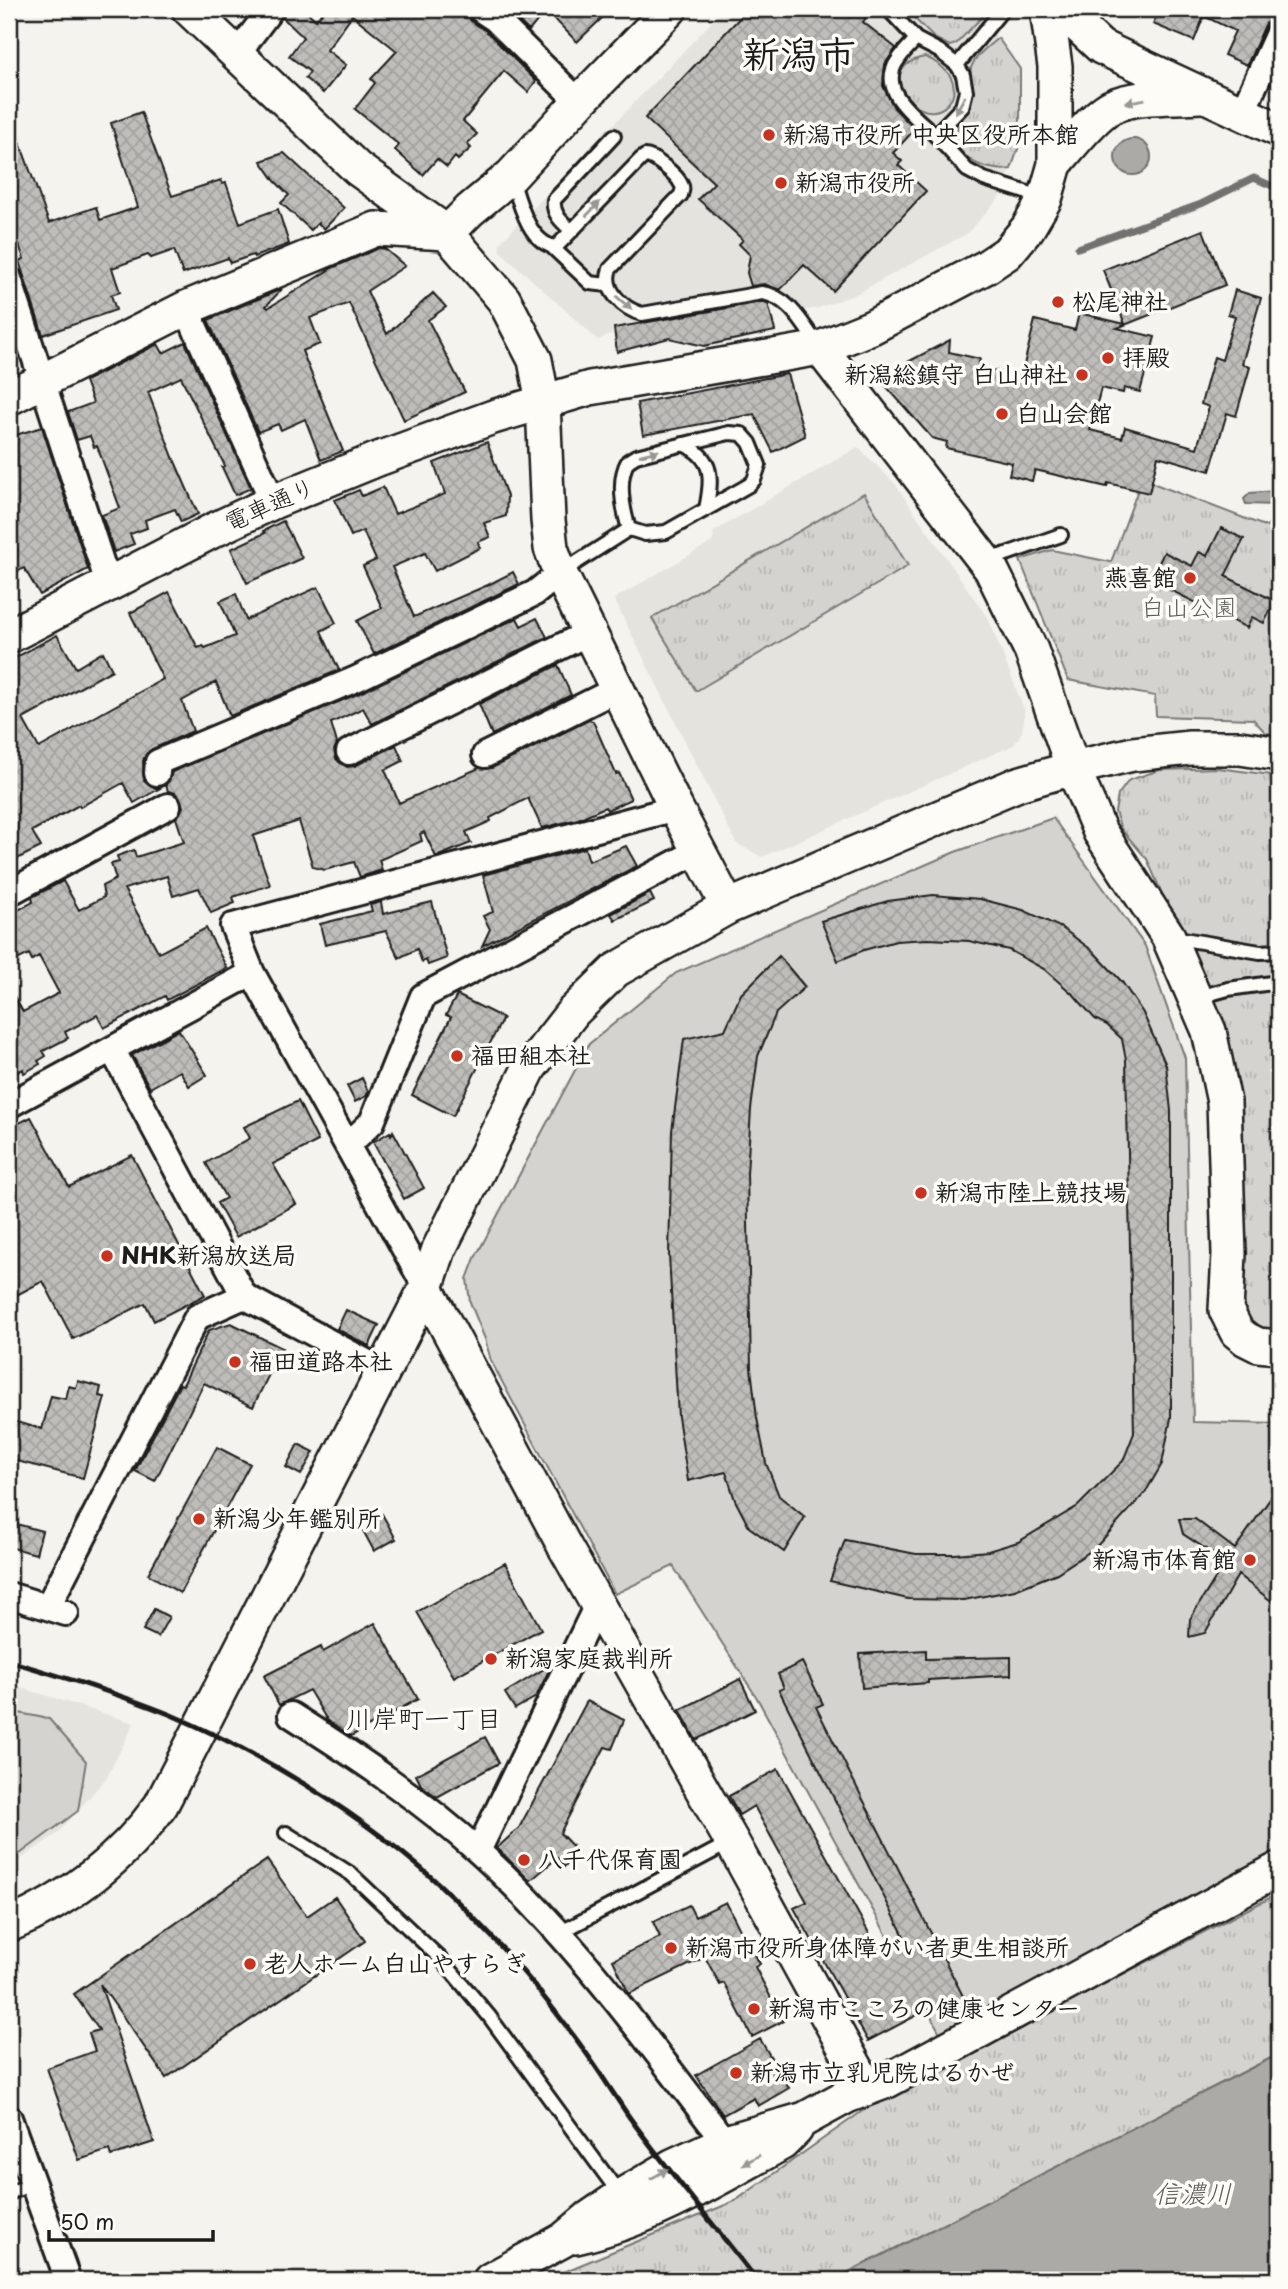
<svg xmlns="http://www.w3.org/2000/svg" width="1288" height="2289" font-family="'Playpen Sans','Klee One',sans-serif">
<defs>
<pattern id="grass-tufts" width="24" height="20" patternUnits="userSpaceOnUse" patternTransform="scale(1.75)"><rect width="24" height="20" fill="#d4d3cf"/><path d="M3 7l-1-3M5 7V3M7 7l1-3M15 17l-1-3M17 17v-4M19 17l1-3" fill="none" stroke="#b5b5b1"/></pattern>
<pattern id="building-cross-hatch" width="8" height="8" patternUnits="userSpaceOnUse" patternTransform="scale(1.75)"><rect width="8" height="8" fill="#bebdba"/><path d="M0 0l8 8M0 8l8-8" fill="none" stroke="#a3a29f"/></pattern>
</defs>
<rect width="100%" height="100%" fill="#f4f3ee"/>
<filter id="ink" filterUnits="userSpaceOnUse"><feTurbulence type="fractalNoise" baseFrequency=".0143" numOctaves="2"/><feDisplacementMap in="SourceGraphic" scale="14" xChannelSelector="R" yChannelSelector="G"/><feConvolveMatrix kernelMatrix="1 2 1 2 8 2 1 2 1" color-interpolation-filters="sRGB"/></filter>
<g filter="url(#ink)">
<!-- built -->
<path fill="#e4e3de" d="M 724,9 L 977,9 L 1020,69 L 1020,127 L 1018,149 L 1011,169 L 999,198 L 968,233 L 854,295 L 818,308 L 786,314 L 774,304 L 764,301 L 620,329 L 598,340 L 500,251 L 500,243 Z
M 858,447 L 895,484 L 989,620 L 1024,709 L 1024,722 L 1021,734 L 1014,745 L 762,857 L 736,843 L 614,599 L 712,542 L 714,537 L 713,532 Z
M 9,1684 L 134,1723 L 107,1777 L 57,1834 L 9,1867 Z"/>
<!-- grass -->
<path fill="url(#grass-tufts)" stroke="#787876" stroke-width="2" d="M 924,9 L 977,9 L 983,16 L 956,44 L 950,46 L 934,38 L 915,19 Z
M 998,38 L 1020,69 L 1020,127 L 1018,149 L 1011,169 C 987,173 948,157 958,127 C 961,118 969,113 971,103 C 972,94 970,85 970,76 C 969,60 987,47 998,38 Z
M 925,57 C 932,59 937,63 943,68 C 971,91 938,128 913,103 C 909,98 902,93 900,86 C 896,69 910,59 925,57 Z
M 1142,479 L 1267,527 L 1279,504 L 1279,735 L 1266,733 L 1253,719 L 1156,716 L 1155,696 L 1068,680 L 1020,560 L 1052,550 L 1111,562 Z
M 864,493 L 908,566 L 696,691 L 652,618 Z
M 1218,768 L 1279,776 L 1279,1338 C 1259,1331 1249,1323 1241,1303 L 1221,1029 L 1147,859 L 1121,829 L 1115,812 L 1118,795 L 1129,780 L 1160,770 Z
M 1279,1893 L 1279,2054 L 833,2280 L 544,2280 L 735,2201 L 871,2105 Z"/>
<!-- pitch -->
<path fill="#d4d3cf" stroke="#787876" stroke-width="2" d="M 1053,818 L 1145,946 L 1185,1058 L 1193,1422 L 1279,1424 L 1279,1850 L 940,2033 L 757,1698 L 673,1566 L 615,1594 L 491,1361 L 485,1339 L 470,1302 L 467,1279 L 475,1258 L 589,1044 L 676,973 L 955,852 Z
M 9,1711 L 49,1719 L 86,1761 L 78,1811 L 9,1862 Z"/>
<!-- water -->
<path fill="#abaaa6" stroke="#72716f" stroke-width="2" d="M1115 157a18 18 0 1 1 36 0a18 18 0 1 1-36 0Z
M 1275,491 L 1279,493 L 1279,509 L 1275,505 L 1246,504 L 1244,499 L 1250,493 Z
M 1279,2054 L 1279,2280 L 833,2280 Z"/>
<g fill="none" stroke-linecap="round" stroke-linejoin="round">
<!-- stream -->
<path stroke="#72716f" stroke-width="7" d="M 1078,248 L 1201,204 L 1254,178 L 1279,189"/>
</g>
<!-- building -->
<path fill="url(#building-cross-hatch)" stroke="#1c1c1c" stroke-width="2" d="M 286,9 L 304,9 L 316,20 L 325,9 L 465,9 L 471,21 L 486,31 L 536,81 L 528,92 L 504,71 L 463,121 L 477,134 L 467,144 L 471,148 L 458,160 L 455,157 L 447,167 L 437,159 L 423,175 L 395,150 L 399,145 L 355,109 L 375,83 L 371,79 L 397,51 L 352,15 L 327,50 L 346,65 L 323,93 L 305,78 L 310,72 L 289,56 L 303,37 L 283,18 Z
M 506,9 L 592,9 L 602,18 L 577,42 L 546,10 L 529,31 Z
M 748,9 L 856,9 L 866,18 L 863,22 L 896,48 L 885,64 L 883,86 L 894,108 L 915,129 L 893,153 L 902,161 L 898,165 L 926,191 L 833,291 L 804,265 L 780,290 L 764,284 L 751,286 L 747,273 L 750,255 L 739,244 L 743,240 L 698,199 L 714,183 L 645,118 Z
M 1159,9 L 1276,9 L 1265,25 L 1247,65 L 1224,55 L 1235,31 L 1204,16 L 1194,41 L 1153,24 Z
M 141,112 L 172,196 L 221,180 L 222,184 L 226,183 L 240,223 L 278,209 L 289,244 L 254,257 L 253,255 L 230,263 L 228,258 L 183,274 L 174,250 L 151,258 L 148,255 L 112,268 L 120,292 L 111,295 L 116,310 L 43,335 L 19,261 L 24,259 L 9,216 L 9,119 L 11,118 L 49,223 L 96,207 L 100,220 L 138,207 L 111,123 Z
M 284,153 L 344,208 L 324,229 L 318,223 L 311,230 L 281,203 L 289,195 L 275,181 L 261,161 Z
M 1203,230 L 1225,285 L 1117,328 L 1155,337 L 1140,392 L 1124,388 L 1123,393 L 1101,388 L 1090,430 L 1122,438 L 1125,427 L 1197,448 L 1209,407 L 1201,404 L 1214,357 L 1222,360 L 1235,316 L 1228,314 L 1235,290 L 1261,298 L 1242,364 L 1250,367 L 1236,416 L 1227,413 L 1210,471 L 1158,456 L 1149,493 L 1108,483 L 1107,487 L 1035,470 L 1032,481 L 1009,475 L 1012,463 L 946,448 L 947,442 L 932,438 L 885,385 L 898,367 L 950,340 L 949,352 L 980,359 L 978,367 L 1021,377 L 1035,320 L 1075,330 L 1079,313 L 1125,324 L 1103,270 Z
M 379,248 L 385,249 L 405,266 L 367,291 L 387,334 L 433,293 L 446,307 L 428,320 L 465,392 L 404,420 L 349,303 L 310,318 L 320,344 L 302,351 L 343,451 L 321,460 L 305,419 L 281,430 L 278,424 L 258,432 L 208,320 L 282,289 L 266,306 L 268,308 L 332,268 Z
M 762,302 L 768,303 L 775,331 L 704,346 L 669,338 L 617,352 L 614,328 Z
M 185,342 L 251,488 L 235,495 L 222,467 L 225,466 L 181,377 L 148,392 L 173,457 L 198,514 L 181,522 L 175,509 L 145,520 L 147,528 L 130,534 L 134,544 L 114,552 L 102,515 L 120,508 L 97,446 L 94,447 L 90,436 L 77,440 L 68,412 L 93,403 L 85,381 L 158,344 L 163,353 Z
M 787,374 L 805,436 L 773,452 L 754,414 L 643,435 L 637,403 Z
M 42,427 L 88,569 L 40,595 L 24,568 L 9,576 L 9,437 Z
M 487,442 L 507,496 L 506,516 L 484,523 L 490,537 L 478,542 L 480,548 L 435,571 L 425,553 L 392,567 L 414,617 L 488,585 L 513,572 L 519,584 L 374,654 L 357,621 L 382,608 L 363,566 L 376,560 L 363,531 L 351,536 L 335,500 L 359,490 L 362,496 L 383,487 L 395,514 L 445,494 L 434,463 Z
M 283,521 L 302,558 L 247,583 L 231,549 L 265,533 L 263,531 Z
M 1221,528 L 1244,539 L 1225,576 L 1275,601 L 1264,623 L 1252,617 L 1247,628 L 1154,582 L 1158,573 L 1155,571 L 1164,552 L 1192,566 L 1199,552 L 1207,556 Z
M 318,587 L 336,623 L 321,631 L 339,670 L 230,716 L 216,682 L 182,701 L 193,731 L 152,749 L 146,754 L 143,761 L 144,780 L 155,788 L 164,786 L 134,803 L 123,783 L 80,807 L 79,805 L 32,831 L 41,847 L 9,863 L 9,661 L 57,635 L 76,668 L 103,652 L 112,670 L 23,719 L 39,748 L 163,679 L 130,613 L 169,592 L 198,648 L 203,646 L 205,648 L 235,636 L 220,601 L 236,594 L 246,620 Z
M 517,618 L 521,626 L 537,618 L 547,637 L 372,724 L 363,708 L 331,723 L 337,743 L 334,750 L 336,759 L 347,767 L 355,766 L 396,745 L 403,761 L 385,770 L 399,803 L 479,768 L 492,768 L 589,720 L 593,721 L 616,774 L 619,773 L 631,799 L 607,810 L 605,807 L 578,819 L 542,828 L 528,798 L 490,818 L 491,821 L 466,832 L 471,843 L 436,857 L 424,832 L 420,834 L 422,841 L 379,860 L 382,870 L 360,877 L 354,862 L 325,870 L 313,867 L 299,821 L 253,836 L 270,885 L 233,897 L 235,903 L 211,913 L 199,888 L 173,896 L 167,876 L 124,889 L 159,953 L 206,928 L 227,968 L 167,1000 L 165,996 L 104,1028 L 97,1015 L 65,1032 L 68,1038 L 43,1051 L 46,1056 L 38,1061 L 40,1064 L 24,1073 L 23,1069 L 9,1077 L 9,987 L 23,1012 L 59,993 L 39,956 L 32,960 L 29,954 L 9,964 L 9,915 L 33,902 L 32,897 L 63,881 L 79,910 L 104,897 L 102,886 L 116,879 L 111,864 L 119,862 L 117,856 L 134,850 L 136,857 L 184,842 L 176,818 L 183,807 L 181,800 L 175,793 L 168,791 L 166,785 L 164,786 L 169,781 L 172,772 L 362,692 Z
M 558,665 L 571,695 L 492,735 L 479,704 Z
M 626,846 L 637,866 L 482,946 L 490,929 L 483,916 L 493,912 L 483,875 L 585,848 L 589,861 Z
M 650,893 L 654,901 L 615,920 L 611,914 Z
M 933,895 L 980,899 L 1023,910 L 1062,928 L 1093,951 L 1122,982 L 1143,1013 L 1166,1065 L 1171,1111 L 1171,1418 L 1162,1464 L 1145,1493 L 1095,1548 L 1057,1573 L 1015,1590 L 964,1600 L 908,1599 L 830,1581 L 845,1540 L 916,1554 L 955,1554 L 988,1551 L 1018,1542 L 1078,1506 L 1123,1461 L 1134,1433 L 1126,1060 L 1122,1039 L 1107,1025 L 1095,1019 L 1075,996 L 1044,969 L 1009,950 L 969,941 L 928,939 L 896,941 L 864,950 L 838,961 L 821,921 L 888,901 Z
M 381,902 L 383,914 L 432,902 L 447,958 L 428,965 L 426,960 L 422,962 L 417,949 L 399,958 L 386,931 L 325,945 L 320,924 L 372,911 L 370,905 Z
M 779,956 L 805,987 L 776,1013 L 758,1056 L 751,1109 L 747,1174 L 751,1368 L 757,1418 L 766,1463 L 779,1496 L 805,1517 L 784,1552 L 749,1527 L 735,1500 L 726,1472 L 688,1481 L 678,1417 L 669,1255 L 672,1131 L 684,1039 L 725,1030 L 741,994 Z
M 457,995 L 503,1018 L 453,1116 L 412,1095 L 451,1017 L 446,1015 Z
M 179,1030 L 207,1075 L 189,1086 L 180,1071 L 150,1088 L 132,1055 Z
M 362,1078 L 368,1091 L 366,1096 L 355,1102 L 347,1086 Z
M 298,1101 L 318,1141 L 273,1164 L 296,1204 L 236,1237 L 217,1203 L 226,1198 L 206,1163 L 250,1138 L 244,1127 Z
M 31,1117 L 69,1187 L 132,1155 L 205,1295 L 154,1321 L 145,1303 L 73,1339 L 43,1281 L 9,1299 L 9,1128 Z
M 393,1131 L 424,1188 L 404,1199 L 373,1142 L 390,1132 L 391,1135 Z
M 346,1310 L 379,1325 L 369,1346 L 337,1329 Z
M 231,1323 L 282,1348 L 253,1407 L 204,1383 L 155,1481 L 135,1471 L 180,1384 L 183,1385 L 209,1330 Z
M 78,1381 L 101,1387 L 99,1396 L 105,1397 L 83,1478 L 9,1459 L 9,1420 L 42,1429 L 51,1396 L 66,1399 L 69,1386 L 76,1388 Z
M 298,1444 L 314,1452 L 301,1475 L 286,1467 Z
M 217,1447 L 250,1464 L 180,1593 L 148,1574 Z
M 1279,1486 L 1279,1607 L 1238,1575 L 1205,1633 L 1189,1637 L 1190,1619 L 1224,1564 L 1221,1562 L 1224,1561 L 1183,1534 L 1179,1519 L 1195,1519 L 1235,1549 Z
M 382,1514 L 396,1539 L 374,1551 L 360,1525 Z
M 9,1522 L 42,1531 L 36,1554 L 9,1547 Z
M 505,1563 L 541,1629 L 454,1677 L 417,1612 Z
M 154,1609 L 169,1617 L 158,1637 L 143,1630 Z
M 375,1623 L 418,1699 L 351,1736 L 327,1720 L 309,1690 L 279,1705 L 264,1676 L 321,1647 L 323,1652 Z
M 926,1650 L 926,1659 L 1011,1657 L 1011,1675 L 928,1680 L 928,1683 L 862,1688 L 860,1654 Z
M 802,1662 L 823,1704 L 816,1707 L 966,2002 L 943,2014 L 938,2004 L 868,2041 L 794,1908 L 807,1902 L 754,1806 L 739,1815 L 729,1796 L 778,1769 L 879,1951 L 905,1938 L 779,1690 L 784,1688 L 778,1674 Z
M 552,1664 L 536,1697 L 515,1709 L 505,1693 Z
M 740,1679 L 755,1710 L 696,1740 L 680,1710 Z
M 587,1701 L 624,1720 L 612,1749 L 605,1747 L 560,1833 L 578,1852 L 564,1867 L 557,1858 L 530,1881 L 497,1848 L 519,1828 Z
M 485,1737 L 499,1763 L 437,1797 L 421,1785 L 416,1775 Z
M 267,1860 L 307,1916 L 335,1897 L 365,1941 L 166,2078 L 100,1984 L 154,2142 L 111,2156 L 109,2150 L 79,2160 L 47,2068 L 95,2051 L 89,2033 L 99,2030 L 74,1994 Z
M 726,1902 L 747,1944 L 749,1943 L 760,1964 L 755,1967 L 783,2021 L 752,2037 L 724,1983 L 720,1985 L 705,1957 L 629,1994 L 613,1960 L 660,1937 L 653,1922 L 689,1905 L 695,1917 Z
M 760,2039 L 789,2088 L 758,2106 L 754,2098 L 723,2115 L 696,2075 Z"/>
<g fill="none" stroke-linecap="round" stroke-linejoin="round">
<defs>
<path id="lane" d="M 888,9 L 916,39 L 939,51 L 957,65 L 963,75 L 966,91 L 962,107 L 935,135 C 916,117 876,90 898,60 C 903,52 910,46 916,39
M 957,65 L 1003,9
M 935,135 L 967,170 L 984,179 L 1044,198
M 512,179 C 519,201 529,244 556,247 L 641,159 L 645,156 C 654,156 677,175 681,184 C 684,189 682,190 681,195 L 610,269 C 602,289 623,309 642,314 L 762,293 C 788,296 803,324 817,344
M 572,231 C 562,222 552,214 554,200 L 614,136
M 552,247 L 590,283 L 608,285
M 683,444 C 715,458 712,480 706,509
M 989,560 L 1061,535
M 560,573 L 629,529 L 645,534 L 666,532 L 749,485 L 754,480 L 759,465 L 750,443 L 742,434 L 729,433 L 636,456 L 628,461 C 617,480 623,509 629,529
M 1172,937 L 1260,952 L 1279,951
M 1195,998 L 1228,989 L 1279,982
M 286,1833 L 351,1874 L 442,1960 L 489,2016 L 621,2196
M 565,1930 L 731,1842
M 9,2193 L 33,2184"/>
<path id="street" d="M 480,9 L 495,19 L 579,102
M 237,54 L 271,9
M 1242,113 L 1279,31
M 9,279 L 108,583
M 186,308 L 273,502
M 349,752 L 588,633
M 485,755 L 617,689
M 157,773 L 158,762 L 192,748 L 356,679 L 535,593 L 560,573
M 9,893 L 168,806
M 252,973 L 233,926 L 676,808
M 113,1051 L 244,1296
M 9,1105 L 252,973 L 426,1288
M 348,1145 L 372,1122 L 423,996 L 698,851
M 9,1595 L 66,1613
M 48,1606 L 197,1317 L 244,1296 L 383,1371
M 291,1715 C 357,1757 422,1800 480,1853 C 574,1938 648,2042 725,2142
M 478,1851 L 597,1605
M 9,2118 L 68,2280"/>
<path id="secondary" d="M 189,9 L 358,169 L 447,233 L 504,300 L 535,360 L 543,402 L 548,520 L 551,548 L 560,573 L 676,808 L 728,907
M 1060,9 L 1101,47 L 1279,130
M 1055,164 C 1068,149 1096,113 1113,106 C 1138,95 1173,98 1200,96
M 820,348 L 991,569 L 1031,650 L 1073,768 L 1100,832 L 1168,936 L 1209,1031 L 1224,1102 L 1229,1254 L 1226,1310 L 1237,1332 L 1246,1339 L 1258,1345 L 1279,1347
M 9,398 L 186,308 L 376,229 L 447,233 L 470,210 L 511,176 L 579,102 L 670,9
M 9,636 L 214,530 L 273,502 L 378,459 L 493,417 L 590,388 L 820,348 L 872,327 L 986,267 L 1007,253 L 1028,228 L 1045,199 L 1055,164 L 1055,66 L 1047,9
M 426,1288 L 566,1549 L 732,1842 L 867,2088
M 9,1925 C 69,1900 123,1858 161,1805 L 426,1288 L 439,1249 L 530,1067 L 573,1012 L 616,970 L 728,907 L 1018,784 L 1073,768 L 1133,754 L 1190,748 L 1240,748 L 1279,754
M 576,2237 C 650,2220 716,2180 782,2143 L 796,2129
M 490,2280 L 563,2240 L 589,2218 L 621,2196 L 674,2165 L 725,2142 L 805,2119 L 847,2096 L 887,2081 L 1279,1869"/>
</defs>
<!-- lane casing -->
<use href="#lane" stroke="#1c1c1c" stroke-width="18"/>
<!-- street casing -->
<use href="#street" stroke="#1c1c1c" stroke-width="30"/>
<!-- secondary casing -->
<use href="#secondary" stroke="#1c1c1c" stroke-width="38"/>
<!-- lane -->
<use href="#lane" stroke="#fdfcf7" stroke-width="12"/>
<!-- street -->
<use href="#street" stroke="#fdfcf7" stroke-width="24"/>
<!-- secondary -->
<use href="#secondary" stroke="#fdfcf7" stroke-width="33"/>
<!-- rail -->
<path stroke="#1c1c1c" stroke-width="5" d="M 9,1661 C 62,1677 117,1693 169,1714 C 275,1759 386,1829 467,1911 C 504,1948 539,1989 570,2031 C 592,2059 610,2089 630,2118 C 670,2173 715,2226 757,2280"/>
</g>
<!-- one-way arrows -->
<defs><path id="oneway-solid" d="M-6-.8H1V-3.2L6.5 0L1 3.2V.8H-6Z" transform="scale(1.75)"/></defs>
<g fill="#989794">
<use href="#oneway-solid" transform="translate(1135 101) rotate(170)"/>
<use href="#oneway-solid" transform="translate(960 105) rotate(120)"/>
<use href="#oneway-solid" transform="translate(593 209) rotate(-46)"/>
<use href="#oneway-solid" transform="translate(624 303) rotate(41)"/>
<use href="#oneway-solid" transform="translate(649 453) rotate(-14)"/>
<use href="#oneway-solid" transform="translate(751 2160) rotate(151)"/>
<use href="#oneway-solid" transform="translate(659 2174) rotate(-30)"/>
</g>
</g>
<!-- markers -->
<g fill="#c8321e" stroke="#fdfcf7" stroke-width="2.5">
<circle cx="769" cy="135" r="7"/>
<circle cx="781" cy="183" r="7"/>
<circle cx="1058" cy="302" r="7"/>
<circle cx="1108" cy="358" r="7"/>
<circle cx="1082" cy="375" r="7"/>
<circle cx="1002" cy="414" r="7"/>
<circle cx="1190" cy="578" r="7"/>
<circle cx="457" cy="1056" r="7"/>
<circle cx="921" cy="1193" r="7"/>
<circle cx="107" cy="1256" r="7"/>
<circle cx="235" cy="1362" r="7"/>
<circle cx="199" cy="1519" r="7"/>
<circle cx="1250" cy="1560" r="7"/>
<circle cx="491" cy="1659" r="7"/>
<circle cx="524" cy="1860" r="7"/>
<circle cx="671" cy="1948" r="7"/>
<circle cx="250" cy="1964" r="7"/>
<circle cx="754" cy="2009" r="7"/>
<circle cx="736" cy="2073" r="7"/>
</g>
<g text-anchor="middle" stroke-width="7" stroke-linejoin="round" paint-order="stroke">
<!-- poi labels -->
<g font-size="24" font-weight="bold" fill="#1c1c1c" stroke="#fdfcf7" text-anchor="start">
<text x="783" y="143">新潟市役所 中央区役所本館</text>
<text x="795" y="191">新潟市役所</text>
<text x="1072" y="310">松尾神社</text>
<text x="1122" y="366">拝殿</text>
<text x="1068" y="383" text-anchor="end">新潟総鎮守 白山神社</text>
<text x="1016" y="422">白山会館</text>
<text x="1176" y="586" text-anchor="end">燕喜館</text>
<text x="471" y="1064">福田組本社</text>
<text x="935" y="1201">新潟市陸上競技場</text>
<text x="121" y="1264">NHK新潟放送局</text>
<text x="249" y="1370">福田道路本社</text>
<text x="213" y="1527">新潟少年鑑別所</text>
<text x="1236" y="1568" text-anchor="end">新潟市体育館</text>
<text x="505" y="1667">新潟家庭裁判所</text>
<text x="538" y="1868">八千代保育園</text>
<text x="685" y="1956">新潟市役所身体障がい者更生相談所</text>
<text x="264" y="1972">老人ホーム白山やすらぎ</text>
<text x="768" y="2017">新潟市こころの健康センター</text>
<text x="750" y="2081">新潟市立乳児院はるかぜ</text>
</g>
<!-- street labels -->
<g font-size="24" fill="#1c1c1c" stroke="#fdfcf7">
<text transform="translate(270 505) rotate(-24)" y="8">電車通り</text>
</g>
<!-- park labels -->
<g font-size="24" fill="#5c5c5b" stroke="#fdfcf7">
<text x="1189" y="616">白山公園</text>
</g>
<!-- neighbourhood labels -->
<g font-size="26" fill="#1c1c1c" stroke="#fdfcf7">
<text x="424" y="1728">川岸町一丁目</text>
</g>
<!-- water labels -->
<g font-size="26" font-style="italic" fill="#5c5c5a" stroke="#fdfcf7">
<text x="1193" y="2203">信濃川</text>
</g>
<!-- town labels -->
<g font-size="38" font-weight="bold" fill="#1c1c1c" stroke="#fdfcf7">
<text x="799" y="68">新潟市</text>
</g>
</g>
<!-- margin -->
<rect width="1288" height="2289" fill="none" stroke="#fdfcf7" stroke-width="35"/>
<rect x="18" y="18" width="1253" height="2254" fill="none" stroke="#1c1c1c" stroke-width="2.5" filter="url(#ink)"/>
<!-- scale -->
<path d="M49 2230v10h164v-10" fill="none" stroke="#1c1c1c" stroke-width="3.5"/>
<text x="60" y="2230" font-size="21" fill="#1c1c1c" stroke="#fdfcf7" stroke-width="5" paint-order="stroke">50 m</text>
</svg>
